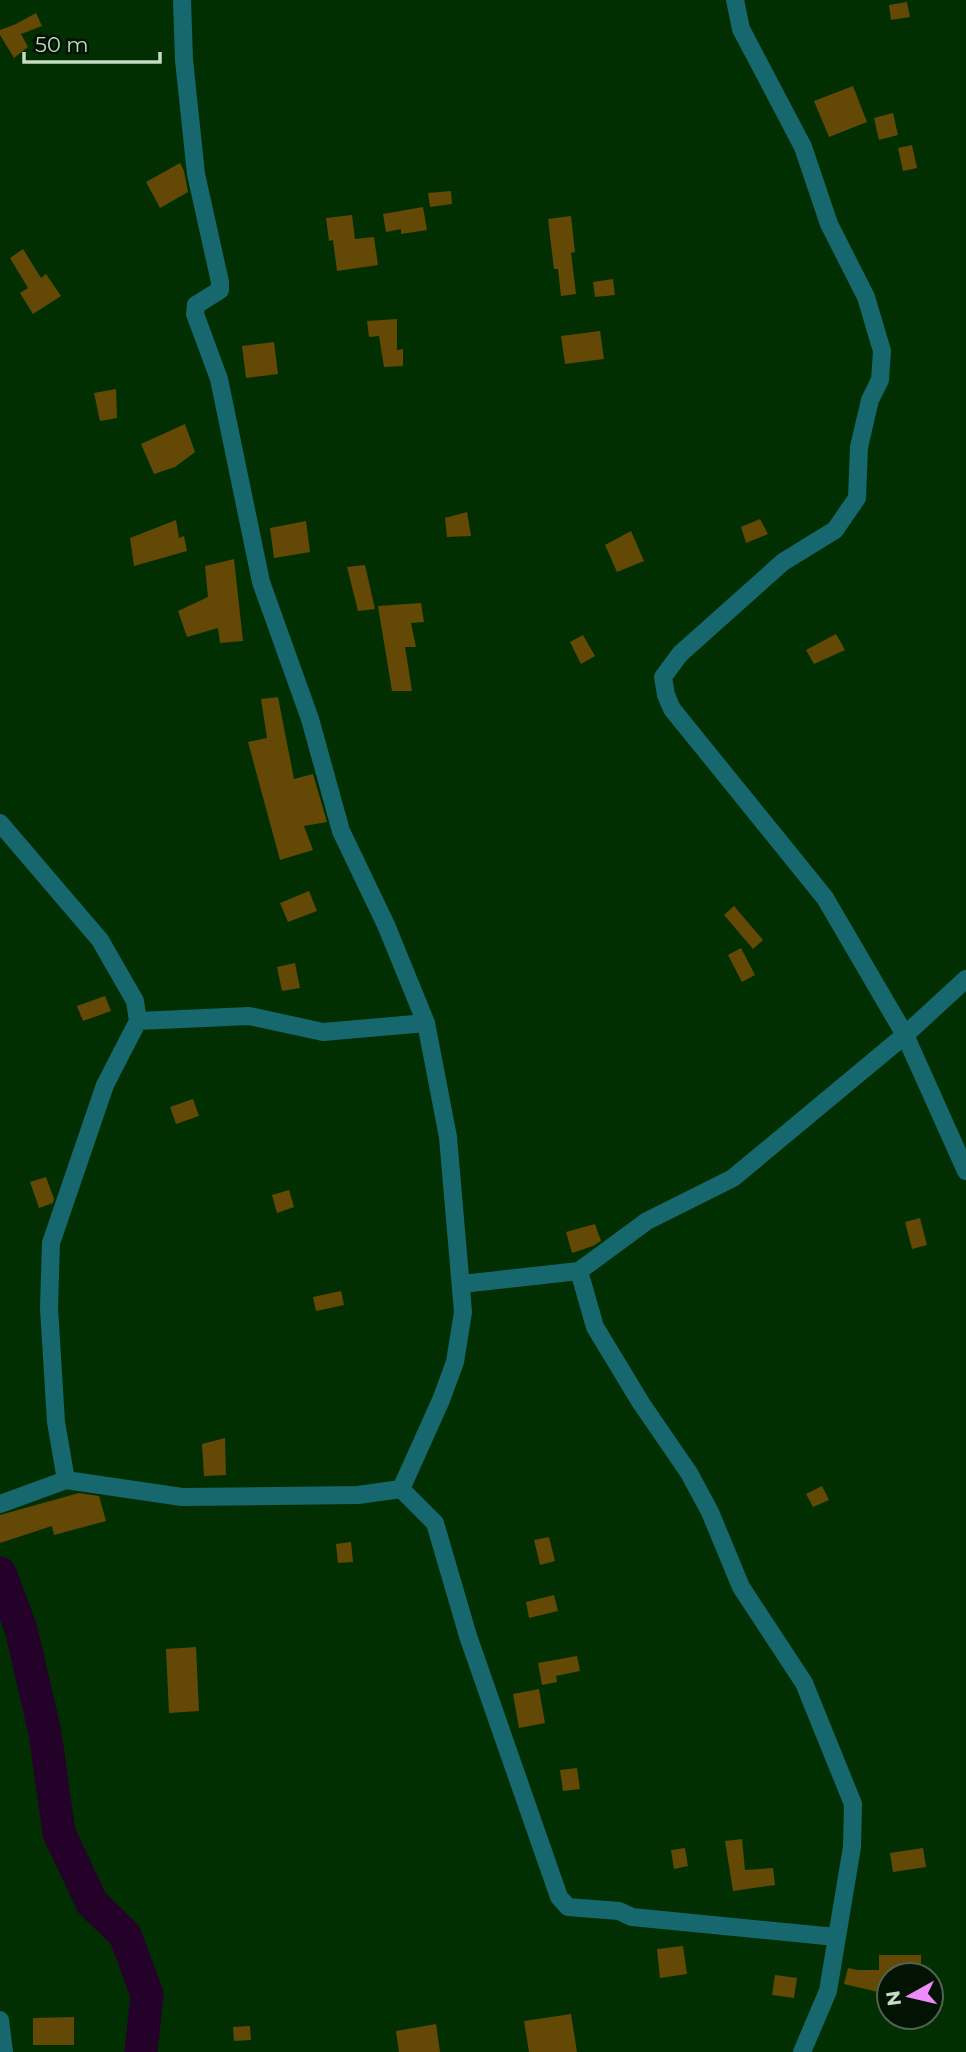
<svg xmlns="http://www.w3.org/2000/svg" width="966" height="2052" font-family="Montserrat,sans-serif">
<rect width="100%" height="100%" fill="#022f02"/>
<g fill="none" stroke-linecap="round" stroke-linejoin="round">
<!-- river -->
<path stroke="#230128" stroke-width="33" d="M 0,1573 L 21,1629 L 45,1733 L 59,1833 L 92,1903 L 125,1935 L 147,1994 L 141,2052"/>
</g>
<!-- building -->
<path fill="#644806" d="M 907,2 L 910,17 L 891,20 L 889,5 Z
M 36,13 L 42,26 L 21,34 L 28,47 L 14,58 L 0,35 L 0,30 L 16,24 Z
M 853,86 L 867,122 L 829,137 L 814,101 Z
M 893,113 L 898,135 L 879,140 L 874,118 Z
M 912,145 L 917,168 L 903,171 L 898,148 Z
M 180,163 L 184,171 L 188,192 L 160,208 L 146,182 Z
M 451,191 L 452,204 L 430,207 L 428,193 Z
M 423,207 L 427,230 L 401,234 L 401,229 L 386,232 L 383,214 Z
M 352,215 L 355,239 L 374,237 L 378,265 L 337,271 L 333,240 L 329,241 L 326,218 Z
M 571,216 L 575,252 L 571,253 L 576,294 L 561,296 L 558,269 L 554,269 L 548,219 Z
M 23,249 L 41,278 L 46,274 L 61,296 L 33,314 L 20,293 L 28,288 L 10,258 Z
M 613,279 L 615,295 L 595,297 L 593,282 Z
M 397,319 L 397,350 L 403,349 L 403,366 L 384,367 L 379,336 L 369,337 L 367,321 Z
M 600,331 L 604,359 L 565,364 L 561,336 Z
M 274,342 L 278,374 L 246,378 L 242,346 Z
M 116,389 L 117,418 L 100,421 L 94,393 Z
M 185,424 L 195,452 L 175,467 L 154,474 L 141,444 Z
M 467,512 L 471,536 L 447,537 L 445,518 Z
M 760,519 L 768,534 L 746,543 L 741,527 Z
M 176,520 L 179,538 L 184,536 L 187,551 L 134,566 L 130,538 Z
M 306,521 L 310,552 L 274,558 L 270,528 Z
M 631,531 L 644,561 L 617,572 L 605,545 Z
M 234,559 L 243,641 L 220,643 L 218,628 L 187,637 L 178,611 L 208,597 L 205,566 Z
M 365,565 L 375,609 L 358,611 L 347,567 Z
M 421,603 L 424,622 L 411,623 L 416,647 L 405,647 L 412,691 L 392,691 L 378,606 Z
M 836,634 L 845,650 L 814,664 L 806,650 Z
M 583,635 L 595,656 L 581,664 L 570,642 Z
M 278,697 L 294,779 L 313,774 L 327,822 L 304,826 L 313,850 L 280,860 L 248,742 L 267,738 L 261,699 Z
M 309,891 L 317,911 L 288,922 L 280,903 Z
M 734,906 L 763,940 L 753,949 L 724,915 Z
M 741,948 L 755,975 L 742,982 L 728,955 Z
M 295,963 L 300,988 L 282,991 L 277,967 Z
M 105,996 L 111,1011 L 83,1021 L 77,1006 Z
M 193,1099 L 199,1116 L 176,1124 L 170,1107 Z
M 46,1177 L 54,1199 L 53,1203 L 39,1208 L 30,1182 Z
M 289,1190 L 294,1207 L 277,1213 L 272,1195 Z
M 920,1218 L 927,1245 L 912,1249 L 905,1222 Z
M 595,1224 L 601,1241 L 593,1246 L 572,1253 L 566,1232 Z
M 341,1291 L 344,1305 L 316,1311 L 313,1297 Z
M 225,1438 L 226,1475 L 204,1476 L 202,1444 Z
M 822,1486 L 829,1500 L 813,1507 L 806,1494 Z
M 79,1493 L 99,1496 L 106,1521 L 54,1535 L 52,1526 L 0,1543 L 0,1515 Z
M 549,1537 L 555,1561 L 540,1565 L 534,1540 Z
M 351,1542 L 353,1562 L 338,1563 L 336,1544 Z
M 554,1595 L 558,1611 L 529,1618 L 526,1602 Z
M 196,1647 L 199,1711 L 169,1713 L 166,1649 Z
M 577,1656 L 580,1671 L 556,1676 L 557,1682 L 542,1685 L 538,1663 Z
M 539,1689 L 545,1723 L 519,1728 L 513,1694 Z
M 577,1768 L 580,1789 L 563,1791 L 560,1770 Z
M 742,1839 L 745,1870 L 773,1868 L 775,1885 L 733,1891 L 725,1841 Z
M 685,1848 L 688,1866 L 674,1869 L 671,1850 Z
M 923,1848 L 926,1867 L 893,1872 L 890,1853 Z
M 683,1946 L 687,1974 L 660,1978 L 657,1949 Z
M 879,1955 L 921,1955 L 921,1975 L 889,1975 L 889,1992 L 878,1992 L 844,1984 L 848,1968 L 858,1970 L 879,1970 Z
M 775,1975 L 797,1978 L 794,1998 L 772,1995 Z
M 571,2014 L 577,2052 L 529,2052 L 524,2021 Z
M 74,2017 L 74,2045 L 33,2045 L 33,2018 Z
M 436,2024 L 440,2052 L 399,2052 L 396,2031 Z
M 250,2026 L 251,2040 L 234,2041 L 233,2027 Z"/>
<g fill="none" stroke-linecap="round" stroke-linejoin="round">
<!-- minor -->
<path stroke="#16686e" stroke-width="18" d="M 182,0 L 184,60 L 196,174 L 220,282 L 220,290 L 196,305 L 195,314 L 219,379 L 261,582 L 310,719 L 341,831 L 386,925 L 426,1023 L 448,1137 L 463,1312 L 455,1362 L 441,1400 L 401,1489
M 735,0 L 741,29 L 803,147 L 829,224 L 866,297 L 882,351 L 880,380 L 870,400 L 859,447 L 857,498 L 835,530 L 783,562 L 680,654 L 663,677 L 666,695 L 672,709 L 825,898 L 905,1035 L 966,1171
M 0,823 L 100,940 L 135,1001 L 138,1021 L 105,1085 L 51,1243 L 49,1308 L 56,1422 L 66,1480
M 138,1021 L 249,1016 L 323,1032 L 426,1023
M 462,1284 L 579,1271
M 0,1504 L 66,1480 L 182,1497 L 358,1495 L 401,1489 L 435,1523 L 468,1636 L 559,1897 L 568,1907 L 619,1911 L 632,1917 L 836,1937
M 0,2020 L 4,2052
M 802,2052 L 828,1991 L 852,1847 L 853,1804 L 804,1683 L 741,1587 L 710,1512 L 689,1473 L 641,1403 L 595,1327 L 579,1271 L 647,1221 L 733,1178 L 905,1035 L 966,979"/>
</g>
<!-- north arrow -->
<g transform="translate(910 1996) rotate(262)"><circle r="33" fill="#031303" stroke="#50634f" stroke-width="2"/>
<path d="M0-5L12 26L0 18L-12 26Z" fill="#ed8cfa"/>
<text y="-10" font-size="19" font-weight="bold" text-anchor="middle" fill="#c4dcc2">N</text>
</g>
<!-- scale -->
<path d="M24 52v10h136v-10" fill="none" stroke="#c4dcc2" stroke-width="3.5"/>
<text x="35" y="52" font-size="21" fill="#c4dcc2" stroke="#031303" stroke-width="5" paint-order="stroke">50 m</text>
</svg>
